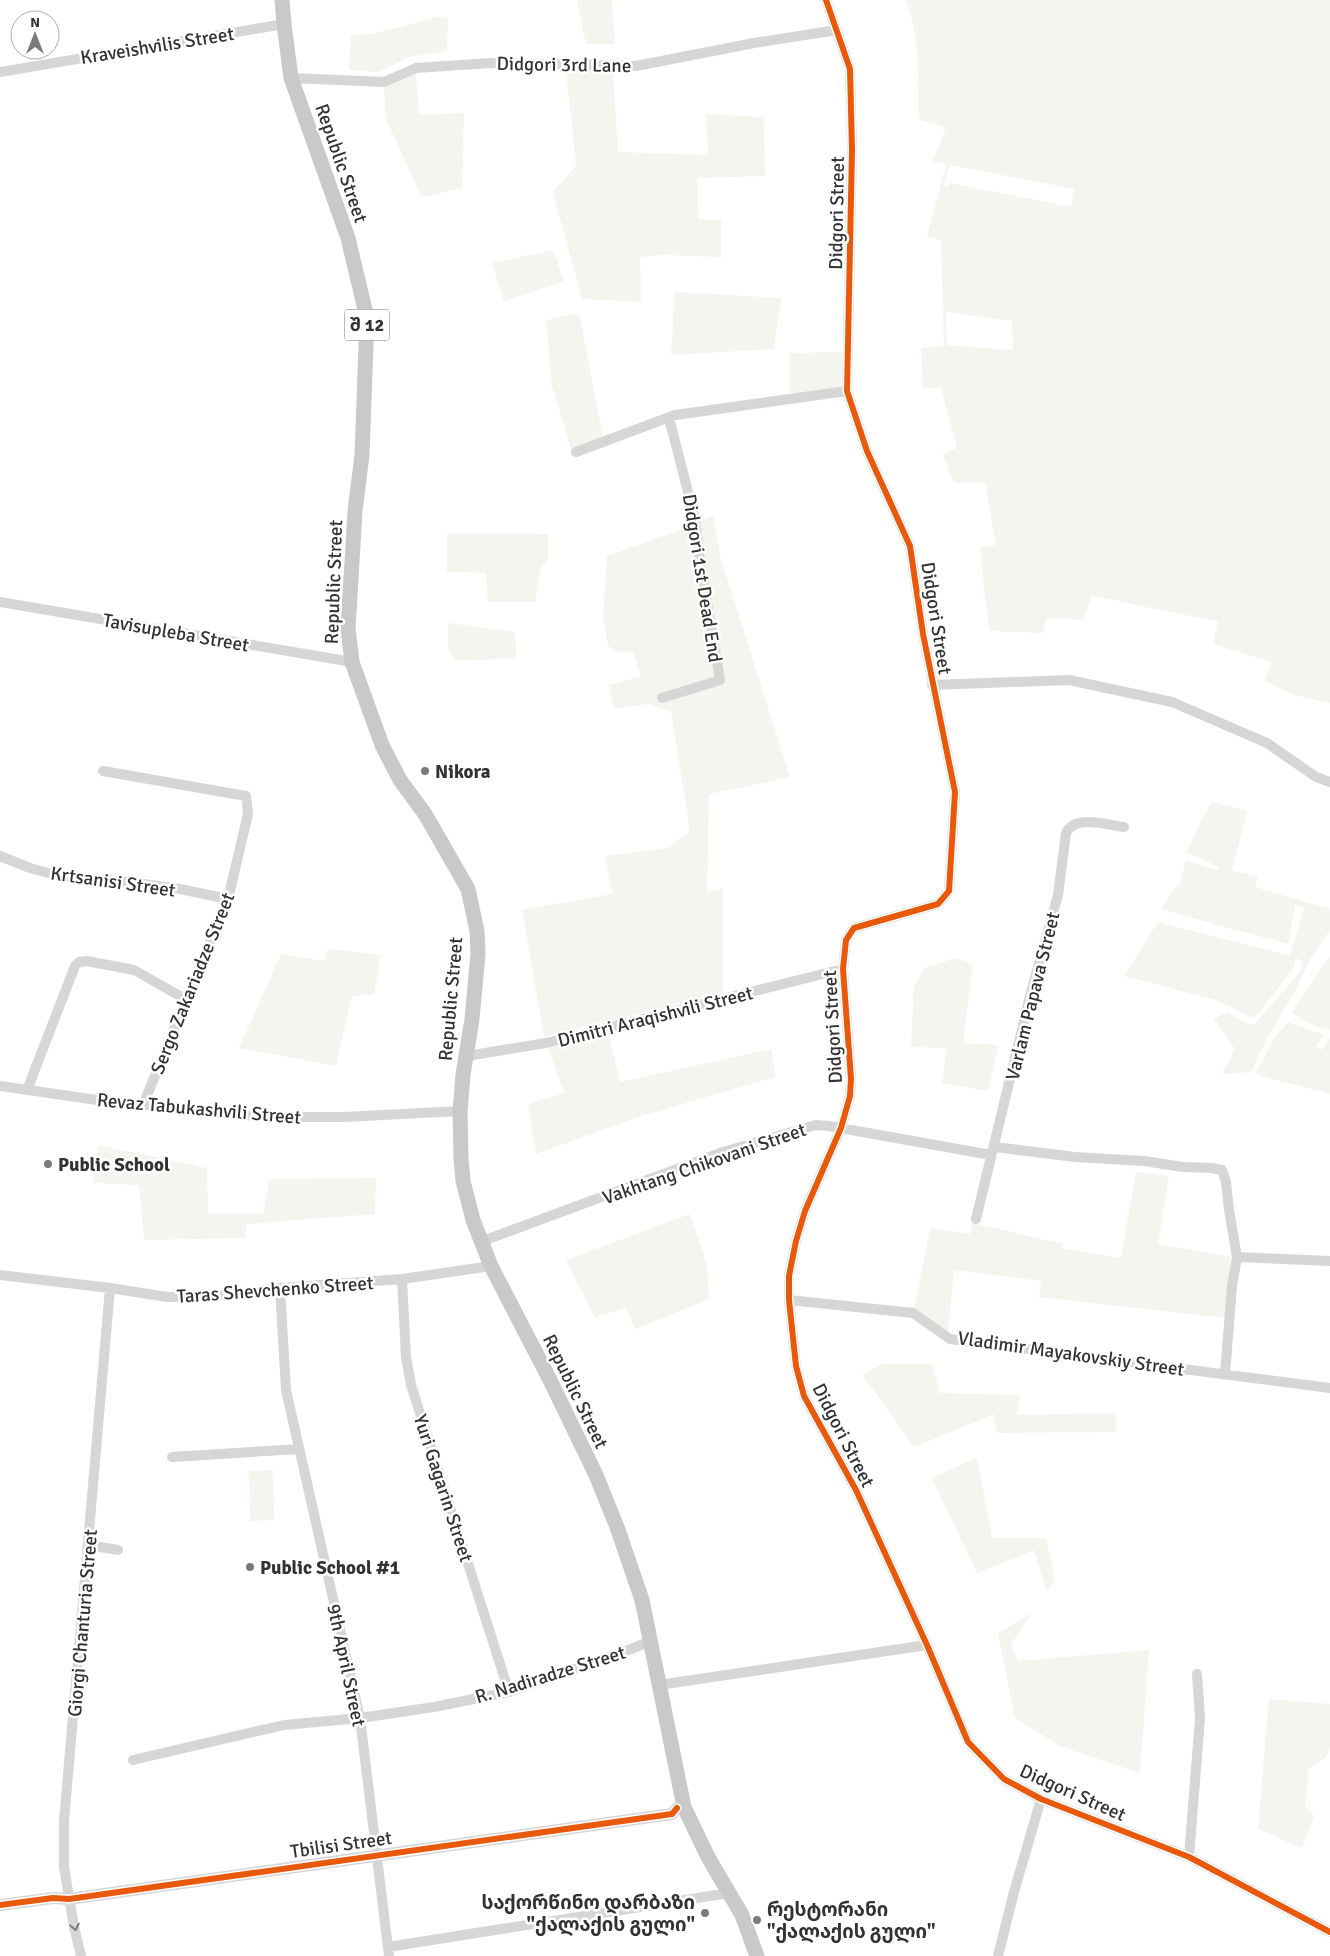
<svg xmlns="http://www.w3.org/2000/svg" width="1330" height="1956" font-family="Signika,'Noto Sans Georgian',sans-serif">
<rect width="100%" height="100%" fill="#fff"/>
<!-- green -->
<path fill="#f2f6ee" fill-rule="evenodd" d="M 577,0 L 612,0 L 615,44 L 586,44 Z
M 905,0 L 1330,0 L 1330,703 L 1294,695 L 1265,681 L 1271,662 L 1213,644 L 1218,621 L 1159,610 L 1092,595 L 1083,620 L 1047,618 L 1043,633 L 989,631 L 980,547 L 996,545 L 985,482 L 954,483 L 943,454 L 957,448 L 941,388 L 923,388 L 921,348 L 944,346 L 941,240 L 927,237 L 946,165 L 933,161 L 946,127 L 919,120 C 918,83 921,33 905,0 ZM 950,165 L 1075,189 L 1071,207 L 950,183 L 948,187 L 944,186 ZM 946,312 L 1012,321 L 1013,350 L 947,345 Z
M 437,17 L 448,18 L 447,51 L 409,57 L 378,72 L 349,70 L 351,35 L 373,34 Z
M 566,70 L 613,71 L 618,152 L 708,155 L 706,114 L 764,117 L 765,176 L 697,178 L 698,219 L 721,220 L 721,257 L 661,255 L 640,257 L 641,302 L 582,299 L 553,192 L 576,166 Z
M 416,74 L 419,115 L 464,113 L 462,188 L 422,197 L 386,119 L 384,85 Z
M 553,250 L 564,281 L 504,301 L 492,263 Z
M 675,292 L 781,298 L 774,349 L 671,355 Z
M 579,313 L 603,438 L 571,449 L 552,386 L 546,320 Z
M 842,352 L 841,390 L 790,395 L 790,353 Z
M 713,515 L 720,556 L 790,777 L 709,794 L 707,893 L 723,888 L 723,992 L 544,1037 L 522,910 L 612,894 L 605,856 L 668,848 L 690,831 L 671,711 L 648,704 L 614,709 L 609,685 L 641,676 L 633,651 L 620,652 L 608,646 L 603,617 L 607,556 L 686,528 Z
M 447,533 L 548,534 L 548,559 L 540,569 L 535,602 L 488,602 L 486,573 L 447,572 Z
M 448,623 L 515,632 L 516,659 L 454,660 L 448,647 Z
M 1211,802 L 1247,811 L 1232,870 L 1258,877 L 1255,887 L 1330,909 L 1330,930 L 1310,959 L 1294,994 L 1269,1034 L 1251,1072 L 1222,1074 L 1235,1049 L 1214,1019 L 1227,1012 L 1245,1023 L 1254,1025 L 1300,972 L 1302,961 L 1296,958 L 1293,969 L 1254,1018 L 1216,1000 L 1124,976 L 1158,922 L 1290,956 L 1304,908 L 1295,904 L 1288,944 L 1160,909 L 1181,881 L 1186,861 L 1216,870 L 1219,867 L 1186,852 Z
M 328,949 L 381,955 L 374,994 L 352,996 L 336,1066 L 239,1048 L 281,954 L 325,961 Z
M 1330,956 L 1330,1030 L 1317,1027 L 1292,1013 Z
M 955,958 L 973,964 L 963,1043 L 999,1045 L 988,1091 L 942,1083 L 947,1048 L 911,1047 L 914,986 L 925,968 Z
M 1288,1022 L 1324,1035 L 1316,1046 L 1322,1050 L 1330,1037 L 1330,1094 L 1255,1074 L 1274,1039 Z
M 608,1032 L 620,1082 L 772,1049 L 775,1077 L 638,1117 L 536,1154 L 528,1104 L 564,1093 L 548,1048 Z
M 98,1145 L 207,1168 L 208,1213 L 264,1213 L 269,1179 L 376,1178 L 375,1214 L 247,1224 L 245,1238 L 144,1240 L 139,1185 L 93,1183 Z
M 1136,1172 L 1169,1176 L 1158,1244 L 1231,1257 L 1226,1318 L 1039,1297 L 1041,1281 L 954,1270 L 948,1334 L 914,1310 L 930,1228 L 970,1234 L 972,1223 L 1063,1244 L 1062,1248 L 1121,1258 Z
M 690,1214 L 707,1265 L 709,1299 L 635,1329 L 626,1307 L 595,1318 L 566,1260 Z
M 884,1364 L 932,1364 L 940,1393 L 1020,1395 L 1017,1415 L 1116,1413 L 1116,1432 L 997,1433 L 994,1414 L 914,1447 L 862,1374 Z
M 977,1457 L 992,1538 L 1046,1538 L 1055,1580 L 1047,1592 L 1034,1550 L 977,1573 L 932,1478 Z
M 273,1470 L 274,1520 L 250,1521 L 249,1471 Z
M 1032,1613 L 1011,1644 L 1018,1661 L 1149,1650 L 1140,1773 L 1060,1746 L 1015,1718 L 998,1633 Z
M 1269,1699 L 1330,1704 L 1330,1747 L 1326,1757 L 1309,1768 L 1305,1806 L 1314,1816 L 1302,1848 L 1258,1829 Z"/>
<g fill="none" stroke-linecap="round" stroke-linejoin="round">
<!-- minor -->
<path stroke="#d6d6d6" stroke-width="10" d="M 826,0 L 850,69 L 852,150 L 847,391 L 867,451 L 910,546 L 923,634 L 955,792 L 949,891 L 938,904 L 854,928 L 846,940 L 843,969 L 851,1079 L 850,1096 L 841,1128 L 805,1211 L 796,1241 L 789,1276 L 789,1300 L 796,1366 L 804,1396 L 856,1490 L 927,1645 L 968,1742 L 1004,1779 L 1041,1799 L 1189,1857 L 1330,1932
M 0,72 L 284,24
M 291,78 L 384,82 L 416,68 L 491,63 L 636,66 L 754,43 L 837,30
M 576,452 L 675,415 L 847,391
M 0,602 L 352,662
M 932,685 L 1069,680 L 1172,702 L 1267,743 L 1316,777 L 1330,782
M 662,698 L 720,680 L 700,561 L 695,519 L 669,418
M 103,771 L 246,796 L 248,814 L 228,899 L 143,1105
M 0,856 L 30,868 L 59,876 L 129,882 L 180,889 L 228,899
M 467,1056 L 546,1043 L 843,969
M 0,1086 L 104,1101 L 263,1117 L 344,1117 L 460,1111
M 27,1090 L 75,966 L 79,962 L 87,961 L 134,970 L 187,1000
M 995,1147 L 1075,1157 L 1144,1161 L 1183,1167 L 1211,1168 L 1222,1170 L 1226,1182 L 1229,1210 L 1237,1257
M 976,1219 L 1031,992 L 1058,895 L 1066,833 C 1076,814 1107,825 1124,827
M 480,1242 L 723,1152 L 816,1125 L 829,1126 L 991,1155
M 0,1275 L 110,1288 L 167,1297 L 207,1297 L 280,1288 L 402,1279 L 491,1266
M 402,1279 L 406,1357 L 411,1385 L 509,1692
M 280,1288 L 286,1390 L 360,1718 L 389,1956
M 789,1300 L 913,1313 L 950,1339 L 1330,1388
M 1225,1374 L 1232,1286 L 1237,1257 L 1330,1261
M 172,1457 L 299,1449
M 89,1545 L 118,1550
M 659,1685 L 927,1645
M 133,1760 L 284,1725 L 360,1718 L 434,1707 L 509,1692 L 621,1653 L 651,1641
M 1189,1857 L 1200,1718 L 1197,1674
M 388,1947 L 729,1893
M 81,1956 L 74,1927 L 64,1867 L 64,1821 L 110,1288
M 998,1956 L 1014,1892 L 1041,1799"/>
<!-- tertiary -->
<path stroke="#d6d6d6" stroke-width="12" d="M 0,1905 L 53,1898 L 69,1899 L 672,1814 L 677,1808"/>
<!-- primary -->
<path stroke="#c9c9c9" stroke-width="15" d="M 282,0 L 284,24 L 291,78 L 348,238 L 367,318 L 362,455 L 355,511 L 348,628 L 352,662 L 382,745 L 400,780 L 425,814 L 468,889 L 477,931 L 478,954 L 472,1019 L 463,1075 L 460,1111 L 461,1159 L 463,1181 L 473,1220 L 491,1266 L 550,1380 L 596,1475 L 617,1527 L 642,1600 L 684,1807 L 708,1857 L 742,1915 L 757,1956"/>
<defs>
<path id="cycleway" d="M 826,0 L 850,69 L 852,150 L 847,391 L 867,451 L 910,546 L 923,634 L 955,792 L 949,891 L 938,904 L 854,928 L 846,940 L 843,969 L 851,1079 L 850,1096 L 841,1128 L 805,1211 L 796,1241 L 789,1276 L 789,1300 L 796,1366 L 804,1396 L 856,1490 L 927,1645 L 968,1742 L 1004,1779 L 1041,1799 L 1189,1857 L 1330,1932
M 0,1905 L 53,1898 L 69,1899 L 672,1814 L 677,1808"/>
</defs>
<!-- cycleway casing -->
<use href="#cycleway" stroke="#fff" stroke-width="9"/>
<!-- cycleway -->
<use href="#cycleway" stroke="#e8590c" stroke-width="6"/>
</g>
<!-- one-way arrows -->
<defs><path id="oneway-chevron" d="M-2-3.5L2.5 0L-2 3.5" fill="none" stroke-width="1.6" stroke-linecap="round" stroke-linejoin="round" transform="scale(1.25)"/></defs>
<use stroke="#7c7c7c" href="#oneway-chevron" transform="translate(75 1927) rotate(78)"/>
<!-- markers -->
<g fill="#7a7a7a" stroke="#fff" stroke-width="2">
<circle cx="425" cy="771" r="5"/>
<circle cx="48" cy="1164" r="5"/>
<circle cx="250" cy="1567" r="5"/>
<circle cx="705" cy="1913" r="5"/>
<circle cx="757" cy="1920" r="5"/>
</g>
<g text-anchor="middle" stroke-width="5" stroke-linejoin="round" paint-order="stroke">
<!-- shield labels -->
<rect fill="#fff" stroke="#707070" stroke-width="1" x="344.5" y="309.5" width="45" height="31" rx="4"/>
<g font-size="18" font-weight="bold" fill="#323232">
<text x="367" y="331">შ 12</text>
</g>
<!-- street labels -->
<g font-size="19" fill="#323232" stroke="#fff">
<text transform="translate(157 45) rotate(-9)" y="7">Kraveishvilis Street</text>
<text transform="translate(564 64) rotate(1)" y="7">Didgori 3rd Lane</text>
<text transform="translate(342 163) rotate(71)" y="7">Republic Street</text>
<text transform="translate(836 213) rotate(-89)" y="7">Didgori Street</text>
<text transform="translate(703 578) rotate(81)" y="7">Didgori 1st Dead End</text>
<text transform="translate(333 582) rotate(-88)" y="7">Republic Street</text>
<text transform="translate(937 618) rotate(81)" y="7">Didgori Street</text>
<text transform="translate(176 632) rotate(10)" y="7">Tavisupleba Street</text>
<text transform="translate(113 881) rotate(8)" y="7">Krtsanisi Street</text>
<text transform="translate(192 983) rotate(-68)" y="7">Sergo Zakariadze Street</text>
<text transform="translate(1032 996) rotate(-76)" y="7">Varlam Papava Street</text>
<text transform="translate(450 999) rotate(-85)" y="7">Republic Street</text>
<text transform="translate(655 1016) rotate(-14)" y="7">Dimitri Araqishvili Street</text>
<text transform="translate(832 1027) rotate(-93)" y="7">Didgori Street</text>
<text transform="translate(199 1108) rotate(5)" y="7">Revaz Tabukashvili Street</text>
<text transform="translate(704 1163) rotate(-19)" y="7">Vakhtang Chikovani Street</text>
<text transform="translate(275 1289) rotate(-4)" y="7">Taras Shevchenko Street</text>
<text transform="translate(1071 1353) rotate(8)" y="7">Vladimir Mayakovskiy Street</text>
<text transform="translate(576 1391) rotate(64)" y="7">Republic Street</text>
<text transform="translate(844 1435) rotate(63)" y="7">Didgori Street</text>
<text transform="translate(444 1488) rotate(72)" y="7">Yuri Gagarin Street</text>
<text transform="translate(82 1623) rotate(-85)" y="7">Giorgi Chanturia Street</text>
<text transform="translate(347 1665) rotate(78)" y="7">9th April Street</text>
<text transform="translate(550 1674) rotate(-17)" y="7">R. Nadiradze Street</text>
<text transform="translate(1073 1792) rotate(24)" y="7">Didgori Street</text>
<text transform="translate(341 1844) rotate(-8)" y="7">Tbilisi Street</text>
</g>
<!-- poi labels -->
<g font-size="19" font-weight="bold" fill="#323232" stroke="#fff" text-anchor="start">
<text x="435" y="778">Nikora</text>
<text x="58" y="1171">Public School</text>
<text x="260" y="1574">Public School #1</text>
<text x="695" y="1909" text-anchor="end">საქორწინო დარბაზი<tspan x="695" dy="22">"ქალაქის გული"</tspan></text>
<text x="767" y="1916">რესტორანი<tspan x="767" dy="22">"ქალაქის გული"</tspan></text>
</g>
</g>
<!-- north arrow -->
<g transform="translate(35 35)"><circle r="24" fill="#ffffff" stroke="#adadad"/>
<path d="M0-4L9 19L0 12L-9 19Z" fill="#7a7a7a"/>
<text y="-8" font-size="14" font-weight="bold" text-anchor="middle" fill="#323232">N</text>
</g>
</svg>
